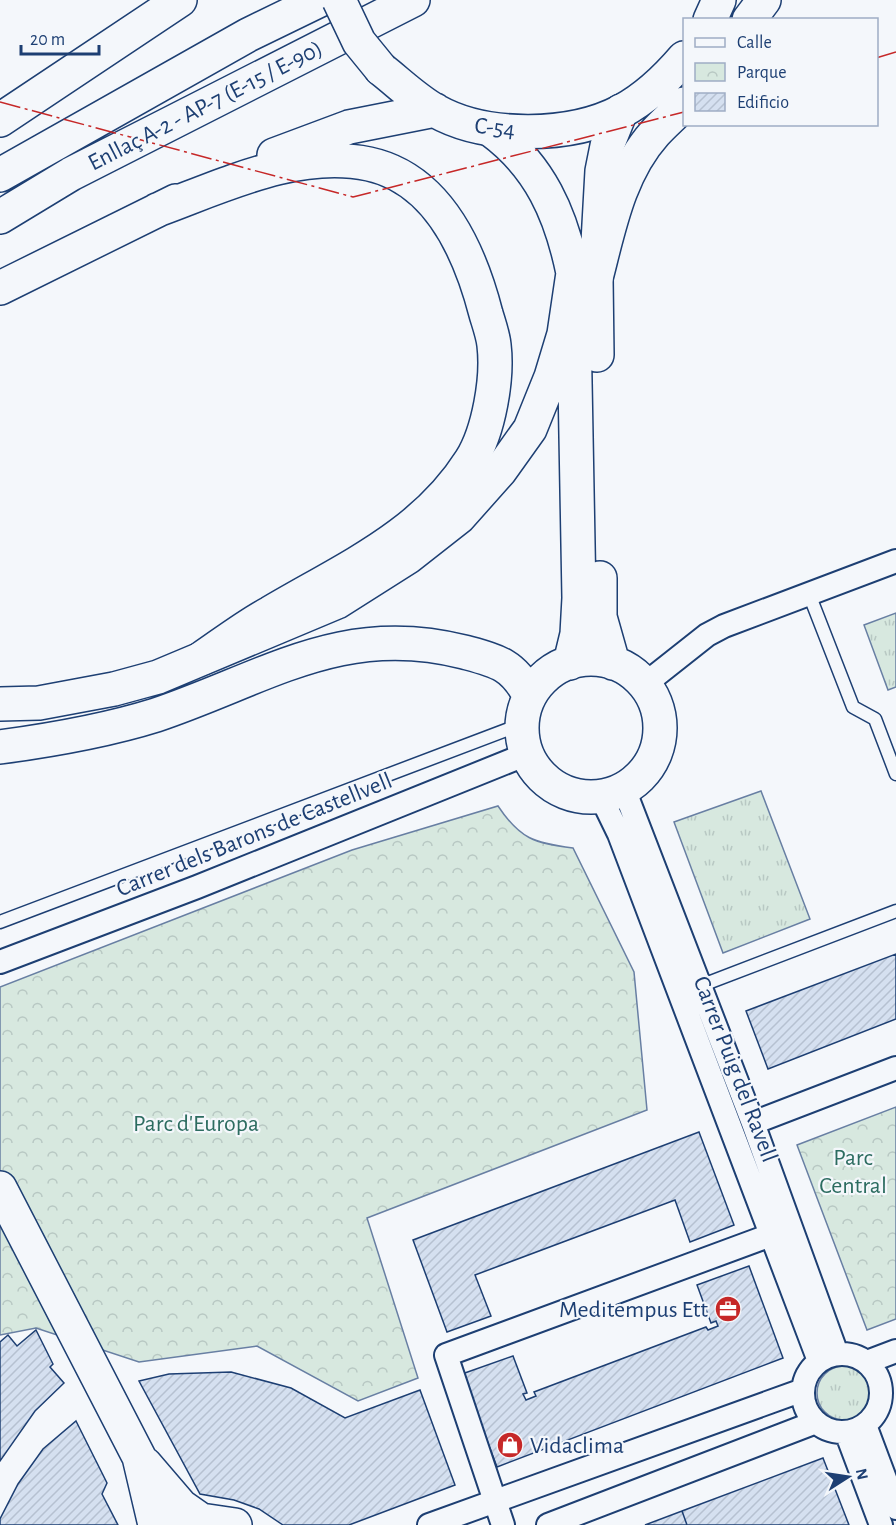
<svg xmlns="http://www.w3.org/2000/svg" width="896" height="1525" font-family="'Alegreya Sans',sans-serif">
<defs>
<pattern id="grass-tufts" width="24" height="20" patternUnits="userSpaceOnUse" patternTransform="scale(1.5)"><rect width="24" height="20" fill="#d7e8df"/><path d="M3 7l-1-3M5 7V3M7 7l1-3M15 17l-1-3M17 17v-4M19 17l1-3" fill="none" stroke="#b8c8c3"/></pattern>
<pattern id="park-crowns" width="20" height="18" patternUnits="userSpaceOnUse" patternTransform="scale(1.5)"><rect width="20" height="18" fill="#d7e8df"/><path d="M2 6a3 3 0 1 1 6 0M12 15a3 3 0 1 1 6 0" fill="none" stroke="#b8c8c3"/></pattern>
<pattern id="building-hatch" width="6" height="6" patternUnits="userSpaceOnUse" patternTransform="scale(1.5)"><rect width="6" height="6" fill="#d5e0f0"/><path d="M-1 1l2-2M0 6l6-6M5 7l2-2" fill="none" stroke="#b6c1d1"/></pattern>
</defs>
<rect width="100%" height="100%" fill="#f4f7fb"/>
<!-- grass -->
<path fill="url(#grass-tufts)" stroke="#687fa3" stroke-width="1.5" d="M 896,613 L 896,687 L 888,690 L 864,625 Z
M 761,791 L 810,919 L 723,953 L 674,822 Z
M817 1393a27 27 0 1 1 54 0a27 27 0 1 1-54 0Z"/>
<!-- park -->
<path fill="url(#park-crowns)" stroke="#687fa3" stroke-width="1.5" d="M 498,806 C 520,839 534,843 573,848 L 634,972 L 647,1110 L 367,1218 L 418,1378 L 358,1401 L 257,1346 L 139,1362 L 36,1328 L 0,1335 L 0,987 L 352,850 Z
M 896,1107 L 896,1319 L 867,1330 L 797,1145 Z"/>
<!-- building -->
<path fill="url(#building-hatch)" stroke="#1d3f73" stroke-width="1.5" d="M 896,954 L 896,1019 L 768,1069 L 746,1011 Z
M 699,1132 L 734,1225 L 690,1242 L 675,1200 L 475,1275 L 491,1316 L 447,1332 L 413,1240 Z
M 749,1266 L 783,1358 L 497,1467 L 462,1374 L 513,1356 L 527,1393 L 523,1394 L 526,1400 L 536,1396 L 534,1392 L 706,1327 L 708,1330 L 718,1326 L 716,1321 L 711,1323 L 697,1285 Z
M 36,1330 L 53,1364 L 50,1367 L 64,1383 L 35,1411 L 0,1461 L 0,1342 L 8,1335 L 17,1346 Z
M 231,1372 L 291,1388 L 345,1418 L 420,1390 L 455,1485 L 349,1525 L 283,1525 L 259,1509 L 234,1500 L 200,1494 L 139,1381 L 169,1374 Z
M 76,1421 L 107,1483 L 102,1494 L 118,1525 L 0,1525 L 0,1519 L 18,1484 L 43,1449 Z
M 823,1458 L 849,1525 L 687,1525 L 682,1511 Z
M 682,1511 L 687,1525 L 645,1525 Z"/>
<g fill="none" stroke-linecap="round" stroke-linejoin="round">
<defs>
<path id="lane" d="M 809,594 L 853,707 L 875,719 L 896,774
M 0,922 L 522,724
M 700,986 L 896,911"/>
<path id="street" d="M 645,684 L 707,635 L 724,626 L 896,561
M 624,789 L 753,1123 L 837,1354
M 601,797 L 619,834 L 819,1361
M 0,962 L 197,887 L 527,754
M 753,1123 L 896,1068
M803 1393a39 39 0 1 1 78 0a39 39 0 1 1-78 0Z
M 867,1362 L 896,1351
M 865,1425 L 896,1508
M 846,1432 L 881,1525
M 429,1525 L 803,1390
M 503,1525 L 446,1355 L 771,1235
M 548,1525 L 816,1422"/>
<path id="secondary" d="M 0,1188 L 139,1457 L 155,1525
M 145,1464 L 181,1506 L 201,1520
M 181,1525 L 201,1520 L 235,1525"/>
<path id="primary" d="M 491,130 C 540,166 561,214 573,273 L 579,598 L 577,634 L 570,663
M 597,355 L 596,278 L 602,171 L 607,146 L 621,111
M 600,578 L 600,617 L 613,663
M522 728a69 69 0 1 1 138 0a69 69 0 1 1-138 0Z
M 0,704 L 39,703 L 114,689 L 158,677 L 337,602 L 408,557 L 459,517 L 500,471 L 530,429 L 551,377 L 564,334 L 573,273
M 0,747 C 52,740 105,731 156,715 C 266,678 342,621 464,652 C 497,661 513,664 529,695"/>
<path id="highway" d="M 710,20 L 719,0
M 749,20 L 764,0
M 381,69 C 399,83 416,100 436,111 C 486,139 571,138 622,111 C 646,98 666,79 684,58
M 0,120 L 180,0
M 274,155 L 349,127 L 435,110
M 0,175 L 248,35 L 320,0
M 157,210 C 223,186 297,149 369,164 C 438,179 470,252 486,314 C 489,324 493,335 494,345 C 498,378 489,431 471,460 C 423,536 344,569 270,613 C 246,626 224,643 202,658
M 0,217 L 71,174 L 413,0
M 596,278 C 609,228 619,173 655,133 C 664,123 675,114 684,104
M 0,288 L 176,201"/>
</defs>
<!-- lane casing -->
<use href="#lane" stroke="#1d3f73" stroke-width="15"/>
<!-- street casing -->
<use href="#street" stroke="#1d3f73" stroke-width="26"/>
<!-- secondary casing -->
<use href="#secondary" stroke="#1d3f73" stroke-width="36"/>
<!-- primary casing -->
<use href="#primary" stroke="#1d3f73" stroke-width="36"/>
<!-- highway casing -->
<use href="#highway" stroke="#1d3f73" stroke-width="36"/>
<!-- lane -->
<use href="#lane" stroke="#f4f7fb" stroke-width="12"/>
<!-- street -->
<use href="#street" stroke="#f4f7fb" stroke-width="22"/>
<!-- secondary -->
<use href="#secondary" stroke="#f4f7fb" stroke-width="33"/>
<!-- primary -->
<use href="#primary" stroke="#f4f7fb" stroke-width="33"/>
<!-- highway -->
<use href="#highway" stroke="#f4f7fb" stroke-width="33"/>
<defs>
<path id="highway-bridge" d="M 339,0 L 359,42 L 381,69"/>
</defs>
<!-- highway-bridge casing -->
<use href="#highway-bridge" stroke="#1d3f73" stroke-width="36" stroke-linecap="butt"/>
<!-- highway-bridge -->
<use href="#highway-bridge" stroke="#f4f7fb" stroke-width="33"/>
<!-- power -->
<path stroke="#c62828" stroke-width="1.5" stroke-dasharray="21 4.5 3 4.5" stroke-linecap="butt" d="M 876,58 L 896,52
M 0,102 L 353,197 L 684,112"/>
</g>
<!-- icons -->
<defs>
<symbol id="office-disc" viewBox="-11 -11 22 22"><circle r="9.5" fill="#c62828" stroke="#f4f7fb"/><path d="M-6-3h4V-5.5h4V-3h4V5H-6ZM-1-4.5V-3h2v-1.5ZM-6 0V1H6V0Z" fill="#fff"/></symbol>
<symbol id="shop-disc" viewBox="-11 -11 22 22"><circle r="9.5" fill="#c62828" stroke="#f4f7fb"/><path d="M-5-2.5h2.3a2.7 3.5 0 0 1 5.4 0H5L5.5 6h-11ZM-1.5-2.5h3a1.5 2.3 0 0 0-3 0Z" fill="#fff"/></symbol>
</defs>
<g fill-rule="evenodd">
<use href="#office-disc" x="713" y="1294" width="30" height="30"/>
<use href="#shop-disc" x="495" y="1430" width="30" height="30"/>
</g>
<g text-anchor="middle" stroke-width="4.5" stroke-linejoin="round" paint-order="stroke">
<!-- street labels -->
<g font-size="24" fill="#1d3f73" stroke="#f4f7fb">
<text transform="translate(205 105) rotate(-27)" y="8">Enllaç A-2 - AP-7 (E-15 / E-90)</text>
<text transform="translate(495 127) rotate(7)" y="8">C-54</text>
<text transform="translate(254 834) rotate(-22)" y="8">Carrer dels Barons de Castellvell</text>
<text transform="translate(736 1069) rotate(69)" y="8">Carrer Puig del Ravell</text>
</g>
<!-- park labels -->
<g font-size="24" fill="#2c6c60" stroke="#f4f7fb">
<text x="196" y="1131">Parc d'Europa</text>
<text x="853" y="1165">Parc<tspan x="853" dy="28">Central</tspan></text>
</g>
<!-- poi labels -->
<g font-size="24" fill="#1d3f73" stroke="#f4f7fb" text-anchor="end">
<text x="708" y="1317">Meditempus Ett</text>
<text x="530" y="1453" text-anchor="start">Vidaclima</text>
</g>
</g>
<!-- legend -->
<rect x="683" y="18" width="195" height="108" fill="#f4f7fb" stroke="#9eadc5" stroke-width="1.5"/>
<rect x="695" y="38" width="30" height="9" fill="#f4f7fb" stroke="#9eadc5" stroke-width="1.5"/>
<text x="737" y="48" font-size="18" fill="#1d3f73">Calle</text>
<rect x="695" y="63" width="30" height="18" fill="url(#park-crowns)" stroke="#9eadc5" stroke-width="1.5"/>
<text x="737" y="78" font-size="18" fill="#1d3f73">Parque</text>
<rect x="695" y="93" width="30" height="18" fill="url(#building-hatch)" stroke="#9eadc5" stroke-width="1.5"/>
<text x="737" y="108" font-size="18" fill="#1d3f73">Edificio</text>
<!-- north arrow -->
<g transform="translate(848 1477) rotate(78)" stroke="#f4f7fb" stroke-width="4.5" paint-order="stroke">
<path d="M0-4.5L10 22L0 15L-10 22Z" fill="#1d3f73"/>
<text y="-9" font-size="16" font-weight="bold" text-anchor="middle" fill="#1d3f73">N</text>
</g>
<!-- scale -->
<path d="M21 45v9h78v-9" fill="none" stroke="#1d3f73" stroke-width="3"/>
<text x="30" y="45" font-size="18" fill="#1d3f73" stroke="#f4f7fb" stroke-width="4.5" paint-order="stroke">20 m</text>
</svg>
